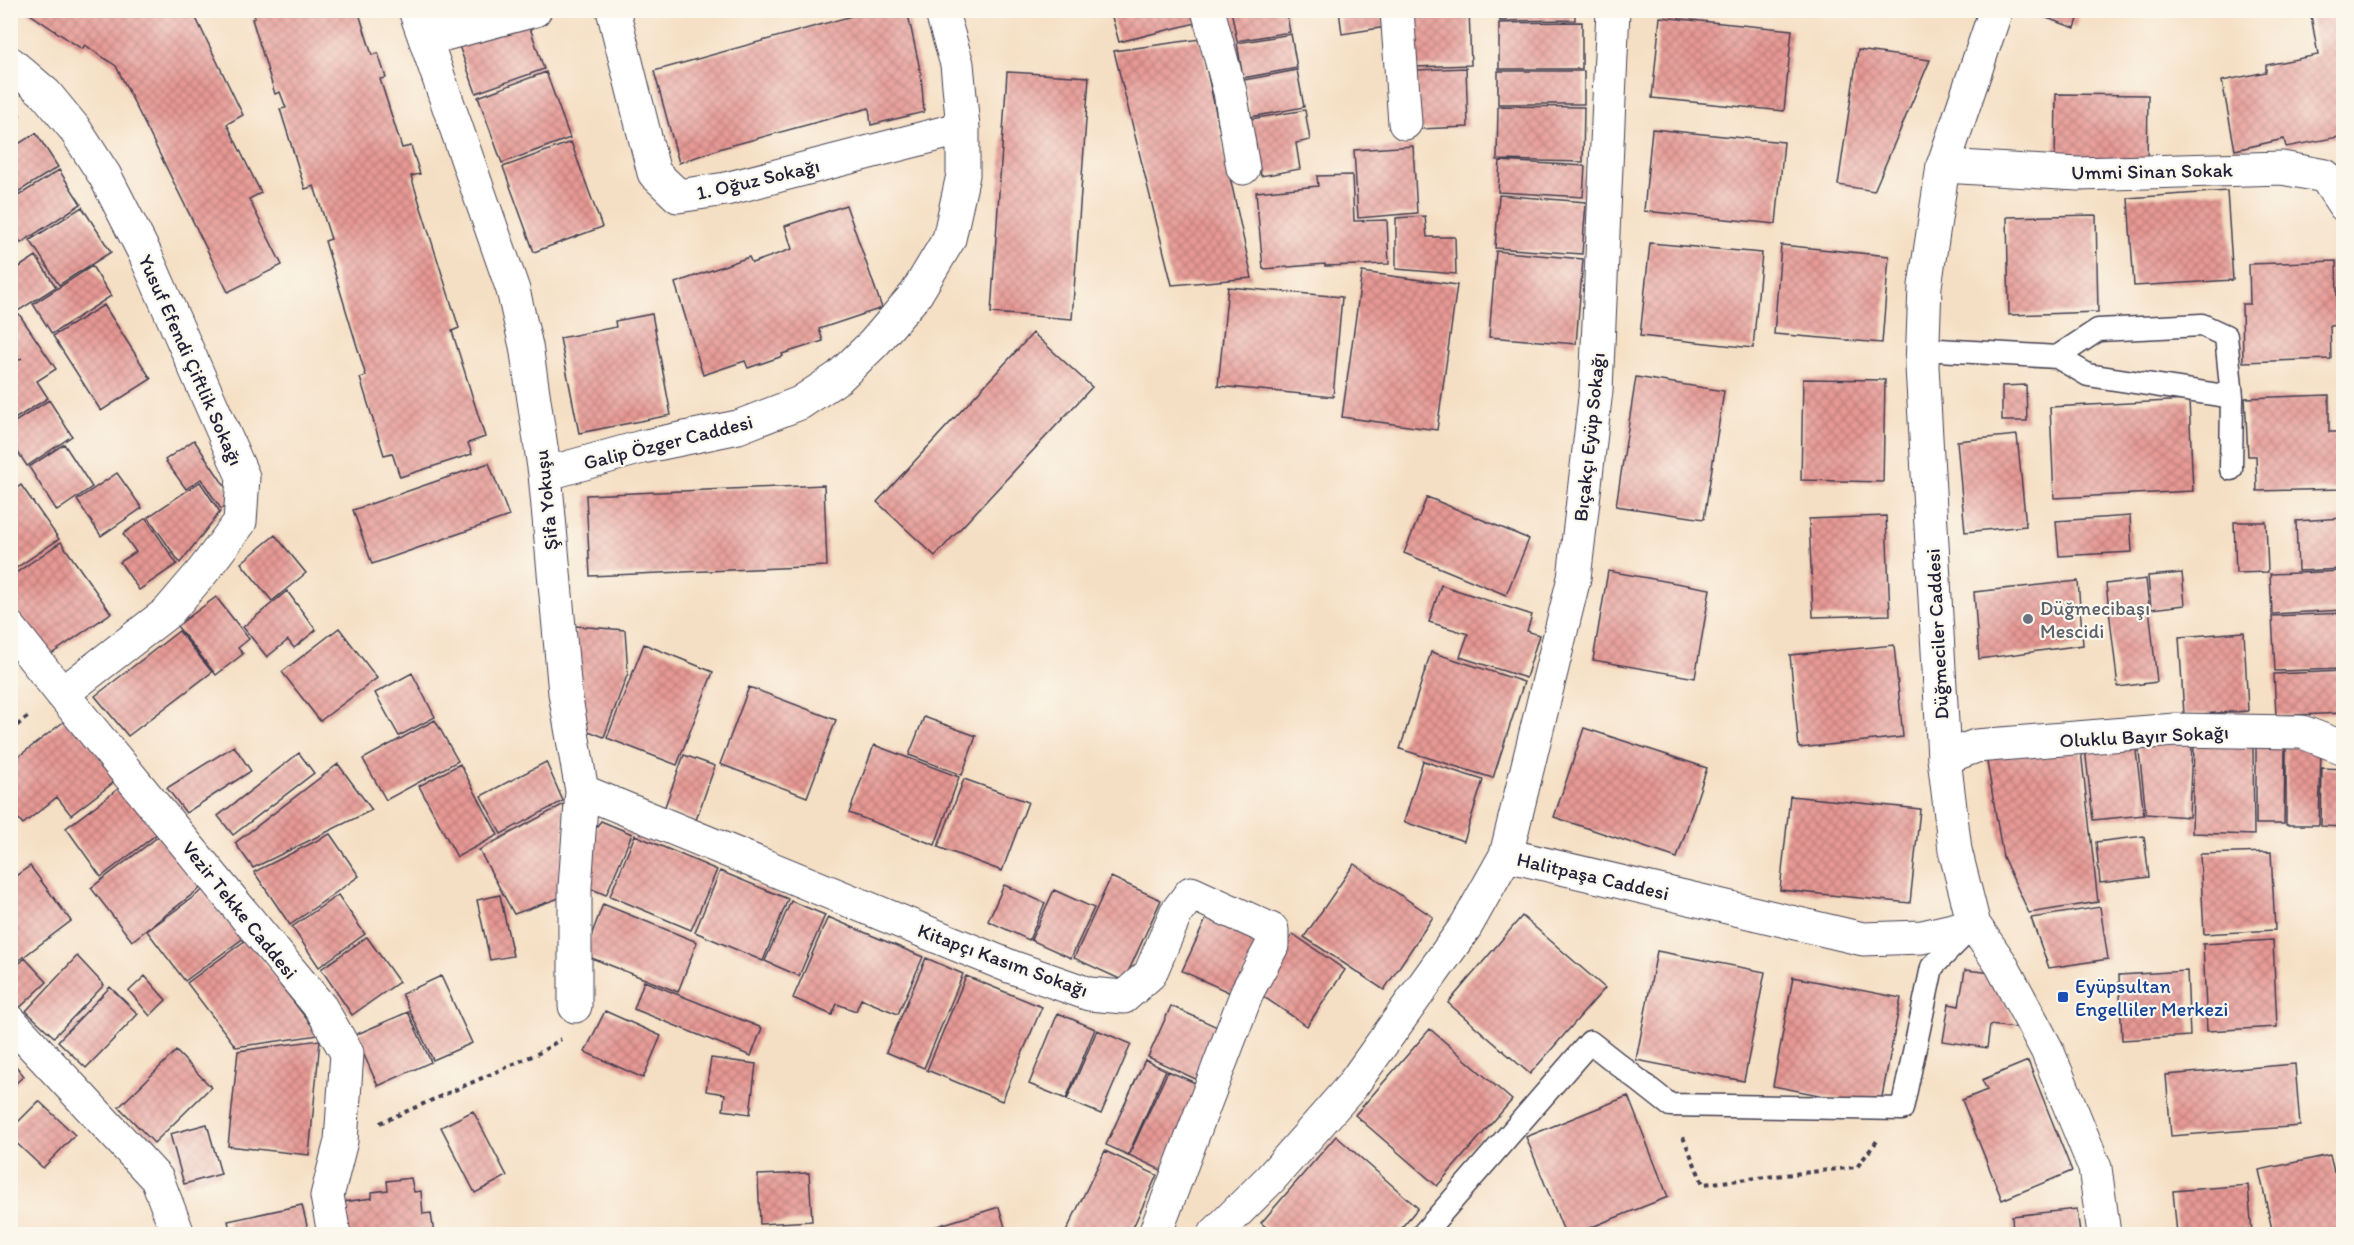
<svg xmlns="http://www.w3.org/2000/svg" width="2354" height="1245" font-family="Itim,sans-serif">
<defs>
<pattern id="building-cross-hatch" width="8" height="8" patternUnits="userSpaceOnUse" patternTransform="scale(1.5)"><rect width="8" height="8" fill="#e79994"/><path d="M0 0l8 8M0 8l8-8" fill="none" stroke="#bb7c7a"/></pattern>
</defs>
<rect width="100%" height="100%" fill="#fbf7ec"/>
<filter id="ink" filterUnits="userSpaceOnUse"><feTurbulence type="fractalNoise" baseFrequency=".0167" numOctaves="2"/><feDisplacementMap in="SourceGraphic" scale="12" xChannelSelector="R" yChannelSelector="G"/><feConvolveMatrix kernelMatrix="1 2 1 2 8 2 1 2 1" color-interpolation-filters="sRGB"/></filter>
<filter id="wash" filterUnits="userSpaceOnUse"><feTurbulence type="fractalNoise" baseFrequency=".008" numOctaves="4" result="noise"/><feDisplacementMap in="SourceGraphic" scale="24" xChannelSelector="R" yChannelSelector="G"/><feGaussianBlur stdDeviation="1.35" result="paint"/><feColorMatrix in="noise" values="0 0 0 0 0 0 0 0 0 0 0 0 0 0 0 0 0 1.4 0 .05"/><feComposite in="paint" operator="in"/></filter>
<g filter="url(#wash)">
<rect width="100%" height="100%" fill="#f5dfc4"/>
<g id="blocks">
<!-- building -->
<path fill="url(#building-cross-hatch)" d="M 24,10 L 192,10 L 243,115 L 227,124 L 261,193 L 249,199 L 282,265 L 228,292 L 116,66 L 85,45 L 82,49 Z
M 253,10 L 358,10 L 372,55 L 378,53 L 386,78 L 380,79 L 402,148 L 411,146 L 420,174 L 411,176 L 459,328 L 452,331 L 485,437 L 468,443 L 472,454 L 400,477 L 392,453 L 384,455 L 360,378 L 366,376 L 325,241 L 331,239 L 314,186 L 305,189 L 280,109 L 286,108 L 280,92 L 275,94 L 252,19 L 255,18 Z
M 851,10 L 907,10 L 921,74 L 924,112 L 871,125 L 869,108 L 722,148 L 679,163 L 654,71 L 852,16 Z
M 1110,10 L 1197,10 L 1200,22 L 1119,42 Z
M 1231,10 L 1286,10 L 1290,32 L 1237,41 Z
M 1339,10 L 1384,10 L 1386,27 L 1342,34 Z
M 1414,10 L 1469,10 L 1471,65 L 1415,67 Z
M 1500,10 L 1575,10 L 1575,20 L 1500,21 Z
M 2024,10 L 2081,10 L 2075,28 Z
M 2310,10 L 2344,10 L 2344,136 L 2286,147 L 2284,139 L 2235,150 L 2222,81 L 2266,72 L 2266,65 L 2318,55 Z
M 1660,17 L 1792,30 L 1784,111 L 1652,98 Z
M 527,19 L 544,69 L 476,93 L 458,43 Z
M 1582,22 L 1582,69 L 1499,69 L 1499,23 Z
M 1291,34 L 1297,68 L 1243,78 L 1237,43 Z
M 1200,39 L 1252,278 L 1172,285 L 1114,51 Z
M 1858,50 L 1930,60 L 1874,191 L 1838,185 Z
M 1466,68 L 1468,127 L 1419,129 L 1417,70 Z
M 1297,70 L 1304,107 L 1251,117 L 1244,80 Z
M 1498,71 L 1584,71 L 1584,104 L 1498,104 Z
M 546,72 L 570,138 L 502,163 L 478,97 Z
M 1007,72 L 1089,77 L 1072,319 L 991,313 Z
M 2056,94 L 2148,95 L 2147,163 L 2055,163 Z
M 1498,106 L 1584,107 L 1583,162 L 1497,160 Z
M 10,108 L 20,115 L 10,123 Z
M 1305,110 L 1310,140 L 1296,143 L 1300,169 L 1261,176 L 1251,119 Z
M 1652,129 L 1784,142 L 1776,224 L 1644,211 Z
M 36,133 L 58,167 L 10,197 L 10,149 Z
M 571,142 L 602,227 L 534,252 L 503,167 Z
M 1413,146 L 1417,213 L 1358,218 L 1354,150 Z
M 1500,161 L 1585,166 L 1583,197 L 1498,192 Z
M 59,170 L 81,204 L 21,243 L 10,226 L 10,201 Z
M 1352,175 L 1354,221 L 1387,220 L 1389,264 L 1325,266 L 1325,264 L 1263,269 L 1256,192 L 1318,186 L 1317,176 Z
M 2227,191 L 2233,280 L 2134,286 L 2128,198 Z
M 1499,195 L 1586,202 L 1582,254 L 1495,248 Z
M 846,205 L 882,308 L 819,329 L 823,341 L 782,354 L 783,356 L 748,368 L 745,361 L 703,375 L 675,283 L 749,257 L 752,263 L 792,249 L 785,226 Z
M 82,207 L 111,252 L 59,285 L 30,240 Z
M 2096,215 L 2098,312 L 2009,315 L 2007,217 Z
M 1425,216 L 1427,237 L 1455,237 L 1456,274 L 1396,269 L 1396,218 Z
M 1650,243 L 1762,253 L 1753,348 L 1640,336 Z
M 1781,245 L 1889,256 L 1882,343 L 1774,334 Z
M 1496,251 L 1583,259 L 1576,344 L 1489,337 Z
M 36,256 L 56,287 L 10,316 L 10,273 Z
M 2336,261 L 2338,325 L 2330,326 L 2331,359 L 2243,362 L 2242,304 L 2250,304 L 2249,264 Z
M 92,266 L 111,296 L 52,334 L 33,304 Z
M 1362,272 L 1457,285 L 1437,430 L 1342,417 Z
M 1228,287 L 1342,297 L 1333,397 L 1218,386 Z
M 104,305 L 151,379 L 101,411 L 53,336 Z
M 19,314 L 56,369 L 37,381 L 48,398 L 10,422 L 10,366 L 22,358 L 10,364 L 10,319 Z
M 652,314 L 671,415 L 579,433 L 560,338 L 616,327 L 615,321 Z
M 1033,333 L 1092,387 L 935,556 L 877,502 Z
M 1636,377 L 1724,391 L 1704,519 L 1616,506 Z
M 1803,379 L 1885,380 L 1883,482 L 1801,480 Z
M 2026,385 L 2027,421 L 2002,421 L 2002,386 Z
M 2329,395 L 2329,432 L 2340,432 L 2342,489 L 2257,491 L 2256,456 L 2248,456 L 2245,398 Z
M 49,400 L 72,436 L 27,466 L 10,440 L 10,425 Z
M 2189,400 L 2193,491 L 2054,498 L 2050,407 Z
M 2017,435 L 2026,526 L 1965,532 L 1957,441 Z
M 194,440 L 234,500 L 221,509 L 201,479 L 186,489 L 165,460 Z
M 64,444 L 92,487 L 57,511 L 29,467 Z
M 489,463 L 509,516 L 372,564 L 353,510 Z
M 117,473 L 142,508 L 101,536 L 77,500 Z
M 200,482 L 220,512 L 180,563 L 148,517 Z
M 21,485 L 59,539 L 10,572 L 10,492 Z
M 824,485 L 827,566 L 590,576 L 586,495 Z
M 1427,497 L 1529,539 L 1506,595 L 1404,553 Z
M 1886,516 L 1890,615 L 1813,617 L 1809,519 Z
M 2130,516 L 2132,552 L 2059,556 L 2056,521 Z
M 146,518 L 177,564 L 139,590 L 120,562 L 136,552 L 123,534 Z
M 2344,518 L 2344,569 L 2298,571 L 2296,521 Z
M 2234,522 L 2266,522 L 2268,572 L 2236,573 Z
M 275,535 L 306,573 L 272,601 L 241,563 Z
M 61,542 L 111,613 L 47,657 L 10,604 L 10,577 Z
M 1608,571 L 1710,589 L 1695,678 L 1593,660 Z
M 2344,571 L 2344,610 L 2272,614 L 2270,574 Z
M 2182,573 L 2185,605 L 2151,609 L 2148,576 Z
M 2146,579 L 2157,682 L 2118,687 L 2106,584 Z
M 2078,581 L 2083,645 L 1979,659 L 1974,592 Z
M 1441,585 L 1532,615 L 1527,631 L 1539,635 L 1526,678 L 1460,657 L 1468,634 L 1429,622 Z
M 287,591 L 316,630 L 294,648 L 288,640 L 267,657 L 243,627 Z
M 216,597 L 249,639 L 238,648 L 243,654 L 216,675 L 177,626 Z
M 2344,613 L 2344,669 L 2275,671 L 2272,616 Z
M 575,626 L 625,630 L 628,673 L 604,737 L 578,727 Z
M 339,628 L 377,678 L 320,721 L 282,672 Z
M 179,631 L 212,672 L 128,736 L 95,696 Z
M 2244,632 L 2248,711 L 2184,715 L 2179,637 Z
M 644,644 L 713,672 L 677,765 L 607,738 Z
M 1894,645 L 1903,737 L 1799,748 L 1790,655 Z
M 1431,652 L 1524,682 L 1493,778 L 1400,749 Z
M 2344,671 L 2344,713 L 2276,716 L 2274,674 Z
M 412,673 L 435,717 L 399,736 L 375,693 Z
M 749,687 L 836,720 L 807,797 L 720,764 Z
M 70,717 L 118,779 L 71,815 L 57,797 L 23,824 L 10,809 L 10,763 Z
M 924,717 L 976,736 L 962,775 L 909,755 Z
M 435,720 L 458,761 L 386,800 L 363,759 Z
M 1584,728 L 1707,768 L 1677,858 L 1554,817 Z
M 2138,742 L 2192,744 L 2189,817 L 2146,814 Z
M 2135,743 L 2144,815 L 2093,820 L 2085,748 Z
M 2194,744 L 2253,747 L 2254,835 L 2192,833 Z
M 874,745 L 959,777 L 935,845 L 849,813 Z
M 234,746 L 251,771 L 186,813 L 167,788 Z
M 2256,747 L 2285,747 L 2284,824 L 2256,824 Z
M 2286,747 L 2321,748 L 2319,825 L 2286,825 Z
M 2081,751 L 2098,902 L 2029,913 L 2003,857 L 1986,756 Z
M 299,753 L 314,773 L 233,835 L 218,816 Z
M 684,755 L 715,766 L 696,820 L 664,809 Z
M 1423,761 L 1483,780 L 1464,841 L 1404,822 Z
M 546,762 L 563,801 L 501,834 L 481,796 Z
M 338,764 L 372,810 L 253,868 L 235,843 Z
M 460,764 L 498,835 L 457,857 L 419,786 Z
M 2322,768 L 2344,769 L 2344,827 L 2321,826 Z
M 964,779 L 1028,802 L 1002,871 L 938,847 Z
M 126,783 L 162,830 L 101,877 L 66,828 Z
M 1790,796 L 1920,809 L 1910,903 L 1780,890 Z
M 564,804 L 565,896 L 514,914 L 479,850 Z
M 601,821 L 632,834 L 606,895 L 578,883 L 585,841 Z
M 163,833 L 203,886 L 132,941 L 91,888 Z
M 330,834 L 359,876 L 290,925 L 254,872 Z
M 635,835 L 717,870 L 691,930 L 610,896 Z
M 2144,836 L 2149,877 L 2100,883 L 2096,842 Z
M 2271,852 L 2275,930 L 2204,934 L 2200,854 Z
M 1354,864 L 1433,917 L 1384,990 L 1304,937 Z
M 30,866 L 71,921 L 10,967 L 10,880 Z
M 720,871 L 788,899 L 763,961 L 695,932 Z
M 1111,877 L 1161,900 L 1124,981 L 1074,958 Z
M 1004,885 L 1045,903 L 1029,940 L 988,921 Z
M 207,887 L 245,937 L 185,981 L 147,931 Z
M 1054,890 L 1094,908 L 1071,958 L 1031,940 Z
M 338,895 L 365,934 L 319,967 L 292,927 Z
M 500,895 L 513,956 L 490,960 L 477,900 Z
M 791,901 L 825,915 L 799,976 L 765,961 Z
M 603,904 L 697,942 L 678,992 L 584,955 Z
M 2100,907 L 2108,959 L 2049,968 L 2031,918 Z
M 1522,916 L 1605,988 L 1530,1074 L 1448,1003 Z
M 828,917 L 923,957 L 898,1014 L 861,999 L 856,1011 L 837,1004 L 832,1015 L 793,998 Z
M 1207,917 L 1259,941 L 1235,995 L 1182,971 Z
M 1293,934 L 1345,970 L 1307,1026 L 1255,991 Z
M 367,937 L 399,982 L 352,1015 L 321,969 Z
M 246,940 L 319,1035 L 236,1047 L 187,983 Z
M 2273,940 L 2277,1027 L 2207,1031 L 2203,944 Z
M 1657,951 L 1765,972 L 1744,1081 L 1636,1060 Z
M 77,956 L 104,985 L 54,1037 L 26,1011 Z
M 25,958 L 47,982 L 12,1015 L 10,972 Z
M 926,958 L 963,974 L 924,1068 L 886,1052 Z
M 1965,970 L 1993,973 L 2016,1028 L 1990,1025 L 1987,1048 L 1943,1041 L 1949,1004 L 1959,1006 Z
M 2187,971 L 2190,1036 L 2122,1040 L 2119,975 Z
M 145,976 L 166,1000 L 150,1016 L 129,991 Z
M 441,976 L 472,1043 L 433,1060 L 402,994 Z
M 966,976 L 1042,1007 L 1002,1101 L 927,1070 Z
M 1793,977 L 1901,998 L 1880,1107 L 1773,1086 Z
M 644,981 L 762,1028 L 751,1056 L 634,1009 Z
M 110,987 L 138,1014 L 86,1068 L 58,1041 Z
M 1171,1006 L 1224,1030 L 1200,1081 L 1148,1057 Z
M 605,1011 L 661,1036 L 643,1078 L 585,1052 Z
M 408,1012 L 431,1062 L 378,1086 L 355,1035 Z
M 1058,1013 L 1095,1029 L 1066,1099 L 1029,1084 Z
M 1430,1029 L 1512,1100 L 1437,1186 L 1355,1115 Z
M 1097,1030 L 1131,1044 L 1101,1114 L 1067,1100 Z
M 320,1040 L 309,1155 L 228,1146 L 238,1051 Z
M 176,1051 L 211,1087 L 154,1143 L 119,1107 Z
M 711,1058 L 756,1064 L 750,1114 L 723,1110 L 725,1094 L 706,1091 Z
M 10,1059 L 24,1076 L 10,1088 Z
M 1145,1060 L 1166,1070 L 1128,1155 L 1106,1145 Z
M 2028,1061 L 2072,1171 L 2002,1200 L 1962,1100 L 1987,1090 L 1982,1080 Z
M 2295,1064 L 2300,1126 L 2171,1136 L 2166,1075 Z
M 1168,1071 L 1200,1085 L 1186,1131 L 1161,1170 L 1129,1155 Z
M 1628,1096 L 1668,1197 L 1574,1234 L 1565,1234 L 1526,1137 Z
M 39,1101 L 75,1135 L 43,1168 L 10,1137 L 10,1130 Z
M 473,1111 L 507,1176 L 475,1193 L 441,1127 Z
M 207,1124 L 221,1174 L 184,1184 L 170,1134 Z
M 1336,1136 L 1418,1208 L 1396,1234 L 1275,1234 L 1261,1223 Z
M 1105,1151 L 1157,1175 L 1130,1234 L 1065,1234 Z
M 2330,1155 L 2334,1172 L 2344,1170 L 2344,1234 L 2273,1234 L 2259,1170 Z
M 809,1173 L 812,1221 L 760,1224 L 758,1175 Z
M 411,1178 L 414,1192 L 421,1191 L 423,1214 L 431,1213 L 434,1234 L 347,1234 L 343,1202 L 372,1198 L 372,1192 L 388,1190 L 387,1181 Z
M 2248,1185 L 2252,1234 L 2177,1234 L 2173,1191 Z
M 302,1205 L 309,1234 L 231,1234 L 228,1221 Z
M 999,1207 L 1007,1234 L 936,1234 L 934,1227 Z
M 2077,1209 L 2080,1234 L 2013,1234 L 2012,1216 Z"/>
</g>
</g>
<g filter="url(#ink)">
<use href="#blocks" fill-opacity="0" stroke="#423e50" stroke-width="1.5"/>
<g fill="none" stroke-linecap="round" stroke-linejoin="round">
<defs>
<path id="lane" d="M 1922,349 L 2057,357 L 2098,330 L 2202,325 L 2226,336 L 2232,397 L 2231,469
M 2057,357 L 2088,375 L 2232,397
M 1423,1234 L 1590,1042 L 1670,1105 L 1902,1109 L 1932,967 L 1973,926"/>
<path id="street" d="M 415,10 L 513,290 L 526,346 L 545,474 L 565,693 L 582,791 L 575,887 L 575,1006
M 613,10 L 654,173 L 678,196 L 726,189 L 963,128
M 1208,10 L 1230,92 L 1243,168
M 1397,10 L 1405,123
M 426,39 L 535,10
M 10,63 L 46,94 L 74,128 L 105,176 L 145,254 L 243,477 L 240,522 L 203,571 L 168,612 L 62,694
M 1943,166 L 2078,174 L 2282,168 L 2325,176 L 2344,205
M 545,474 L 642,447 L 738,427 L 800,403 L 839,377 L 874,343 L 916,294 L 949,239 L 963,175 L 963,128 L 957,64 L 941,10
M 10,628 L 59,690 L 321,1008 L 347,1053 L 341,1141 L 327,1196 L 334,1234
M 1944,758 L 1976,746 L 2175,730 L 2302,732 L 2344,748
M 582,791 L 1009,966 L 1089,994 L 1124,997 L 1150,974 L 1176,913 L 1191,893 L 1272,930 L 1272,946 L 1248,990 L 1155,1234
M 10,1021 L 157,1179 L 178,1234"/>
<path id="secondary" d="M 1996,10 L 1943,166 L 1925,286 L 1922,366 L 1944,758 L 1955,850 L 1974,925 L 2001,964 L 2047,1050 L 2095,1168 L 2104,1234
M 1506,855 L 1863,939 L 1922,937 L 1974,925
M 1215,1234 L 1270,1179 L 1351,1087 L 1466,926 L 1506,855 L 1574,578 L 1596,390 L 1613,10"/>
</defs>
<!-- lane casing -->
<use href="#lane" stroke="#423e50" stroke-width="25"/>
<!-- street casing -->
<use href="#street" stroke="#423e50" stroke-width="35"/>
<!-- secondary casing -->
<use href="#secondary" stroke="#423e50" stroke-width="35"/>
<!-- path -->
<path stroke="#423e50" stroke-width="4" stroke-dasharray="4.5 4.5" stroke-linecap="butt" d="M 10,731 L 31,714
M 380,1123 L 541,1052 L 561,1039
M 1683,1137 L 1703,1184 L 1857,1167 L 1877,1141"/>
<!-- lane -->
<use href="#lane" stroke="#fff" stroke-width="22"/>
<!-- street -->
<use href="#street" stroke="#fff" stroke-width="33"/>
<!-- secondary -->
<use href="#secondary" stroke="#fff" stroke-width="33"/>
</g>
</g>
<!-- markers -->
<circle fill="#6b7280" stroke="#fbf7ec" stroke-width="2" cx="2028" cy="619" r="6"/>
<rect fill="#1a4fb4" stroke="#fbf7ec" stroke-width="2" x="2057" y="991" width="12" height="12" rx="3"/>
<g text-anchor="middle" stroke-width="4.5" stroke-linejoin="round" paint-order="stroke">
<!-- street labels -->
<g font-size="20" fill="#22223b" stroke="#fbf7ec">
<text transform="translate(2152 171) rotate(-1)" y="7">Ummi Sinan Sokak</text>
<text transform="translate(758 179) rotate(-13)" y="7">1. Oğuz Sokağı</text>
<text transform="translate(191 360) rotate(66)" y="7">Yusuf Efendi Çiftlik Sokağı</text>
<text transform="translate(1589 437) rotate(-84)" y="7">Bıçakçı Eyüp Sokağı</text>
<text transform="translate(668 442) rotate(-14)" y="7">Galip Özger Caddesi</text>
<text transform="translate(546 500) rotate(-96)" y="7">Şifa Yokuşu</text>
<text transform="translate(1937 634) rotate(-93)" y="7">Düğmeciler Caddesi</text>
<text transform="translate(2144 736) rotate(-3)" y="7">Oluklu Bayır Sokağı</text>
<text transform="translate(1593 876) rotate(13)" y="7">Halitpaşa Caddesi</text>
<text transform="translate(240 910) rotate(51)" y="7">Vezir Tekke Caddesi</text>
<text transform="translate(1003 960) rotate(20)" y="7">Kitapçı Kasım Sokağı</text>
</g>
<!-- worship labels -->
<g font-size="20" fill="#5b616d" stroke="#fbf7ec" text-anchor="start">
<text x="2040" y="615">Düğmecibaşı<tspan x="2040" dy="23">Mescidi</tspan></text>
</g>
<!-- transit labels -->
<g font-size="20" fill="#164399" stroke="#fbf7ec" text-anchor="start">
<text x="2075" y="993">Eyüpsultan<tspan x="2075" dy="23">Engelliler Merkezi</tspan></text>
</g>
</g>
<!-- margin -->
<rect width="2354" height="1245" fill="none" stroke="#fbf7ec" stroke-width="36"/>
</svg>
